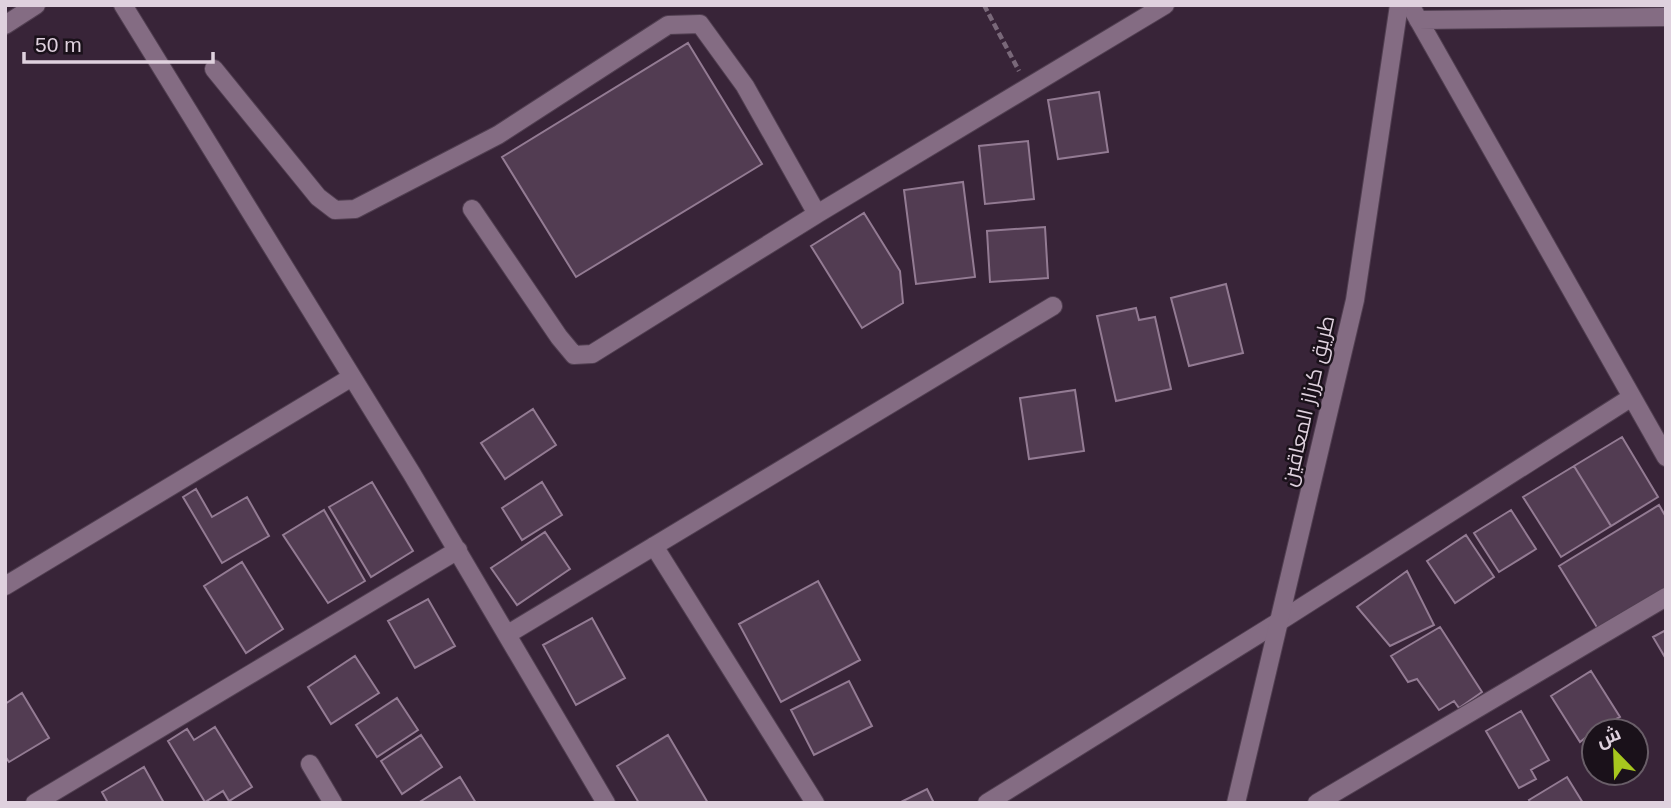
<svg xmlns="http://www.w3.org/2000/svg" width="1671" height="808" font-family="Arial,Cairo,sans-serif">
<rect width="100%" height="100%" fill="#382438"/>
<!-- building -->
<path fill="#523c52" stroke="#937b93" stroke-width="2" d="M 688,43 L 762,164 L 576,277 L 502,157 Z
M 1099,92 L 1108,152 L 1058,159 L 1048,100 Z
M 1028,141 L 1034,199 L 985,204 L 979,146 Z
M 963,182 L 975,277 L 916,284 L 904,190 Z
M 864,213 L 900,271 L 903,303 L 862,328 L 811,246 Z
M 1045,227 L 1048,278 L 990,282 L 987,231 Z
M 1226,284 L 1243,353 L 1189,366 L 1171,298 Z
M 1136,308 L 1139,320 L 1155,317 L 1171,389 L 1116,401 L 1097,316 Z
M 1075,390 L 1084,451 L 1029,459 L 1020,398 Z
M 533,409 L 556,445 L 505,479 L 481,443 Z
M 1622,437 L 1658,497 L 1611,526 L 1574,466 Z
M 1574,466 L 1611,526 L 1561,557 L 1523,497 Z
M 372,482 L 413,551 L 371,577 L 329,507 Z
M 542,482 L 562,515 L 522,540 L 502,508 Z
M 196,489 L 212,517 L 247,497 L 269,536 L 222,563 L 183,497 Z
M 1659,505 L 1666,517 L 1666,588 L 1598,629 L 1559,566 Z
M 324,510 L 365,581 L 328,603 L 283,535 Z
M 1511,510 L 1536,549 L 1499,572 L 1474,533 Z
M 545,532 L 570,569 L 517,605 L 491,568 Z
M 1466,535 L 1494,577 L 1455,603 L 1427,561 Z
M 242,562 L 283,629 L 246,653 L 204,586 Z
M 1407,571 L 1434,625 L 1390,646 L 1357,607 Z
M 818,581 L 860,660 L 781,702 L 739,624 Z
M 428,599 L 455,646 L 415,668 L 388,621 Z
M 592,618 L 625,678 L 576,705 L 543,645 Z
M 1440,627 L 1482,692 L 1459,708 L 1454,701 L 1439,710 L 1417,679 L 1408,682 L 1391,656 Z
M 1666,630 L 1666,659 L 1653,637 Z
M 355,656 L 379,693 L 331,724 L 308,687 Z
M 1591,671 L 1620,717 L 1594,731 L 1580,742 L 1551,696 Z
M 849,681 L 872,726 L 814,755 L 791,710 Z
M 22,693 L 49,738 L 9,762 L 5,756 L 5,704 Z
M 397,698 L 418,730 L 377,757 L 356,725 Z
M 1521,711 L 1549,760 L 1531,770 L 1536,779 L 1519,788 L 1486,731 Z
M 215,727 L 252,787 L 229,801 L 223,791 L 205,802 L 168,741 L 187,729 L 194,740 Z
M 421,735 L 442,767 L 402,794 L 381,761 Z
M 668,735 L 708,803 L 639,803 L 617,766 Z
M 144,767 L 164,803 L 108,803 L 102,792 Z
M 460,777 L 476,803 L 418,803 Z
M 1567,777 L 1583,803 L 1531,803 L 1529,800 Z
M 927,789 L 934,803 L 899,803 Z"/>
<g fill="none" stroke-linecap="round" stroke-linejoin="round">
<defs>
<path id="minor" d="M 123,5 L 412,474 L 606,803
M 1410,5 L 1666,457
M 1418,20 L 1666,17
M 5,25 L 36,5
M 214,69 L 318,197 L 335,210 L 355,209 L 498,135 L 668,25 L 700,24 L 745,86 L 817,214 L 1165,5
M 472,209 L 559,337 L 574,355 L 592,354 L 817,214
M 654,546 L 815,803
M 5,586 L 352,377
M 508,634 L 1053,306
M 310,764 L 333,803
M 35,803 L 458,550
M 987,803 L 1280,621 L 1632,397
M 1317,803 L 1666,597"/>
<path id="tertiary" d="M 1236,803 L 1355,300 L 1399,5"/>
</defs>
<!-- minor casing -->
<use href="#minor" stroke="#513f51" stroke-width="20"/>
<!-- tertiary casing -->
<use href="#tertiary" stroke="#513f51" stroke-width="20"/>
<!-- path -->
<path stroke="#796879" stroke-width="4.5" stroke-dasharray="7 3.5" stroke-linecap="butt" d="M 984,5 L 1019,71"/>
<!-- minor -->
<use href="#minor" stroke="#846c83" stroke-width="18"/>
<!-- tertiary -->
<use href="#tertiary" stroke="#846c83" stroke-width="18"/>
</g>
<g text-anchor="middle" stroke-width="5" stroke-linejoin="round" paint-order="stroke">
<!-- street labels -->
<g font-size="21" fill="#dfd1de" stroke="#1a111a">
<text transform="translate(1308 401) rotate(-77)" y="7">طريق كرزاز المعاقين</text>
</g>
</g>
<!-- border -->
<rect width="1671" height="808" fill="none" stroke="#dfd1de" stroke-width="14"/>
<!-- north arrow -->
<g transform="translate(1615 752) rotate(337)"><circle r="33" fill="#1a111a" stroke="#695e68" stroke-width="2"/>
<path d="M0-5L12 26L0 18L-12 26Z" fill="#a7c71e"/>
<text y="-10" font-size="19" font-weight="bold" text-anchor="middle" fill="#dfd1de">ش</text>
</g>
<!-- scale -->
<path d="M24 52v10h189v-10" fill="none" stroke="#dfd1de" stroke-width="3.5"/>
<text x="35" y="52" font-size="21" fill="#dfd1de" stroke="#1a111a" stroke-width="5" paint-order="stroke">50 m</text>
</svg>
